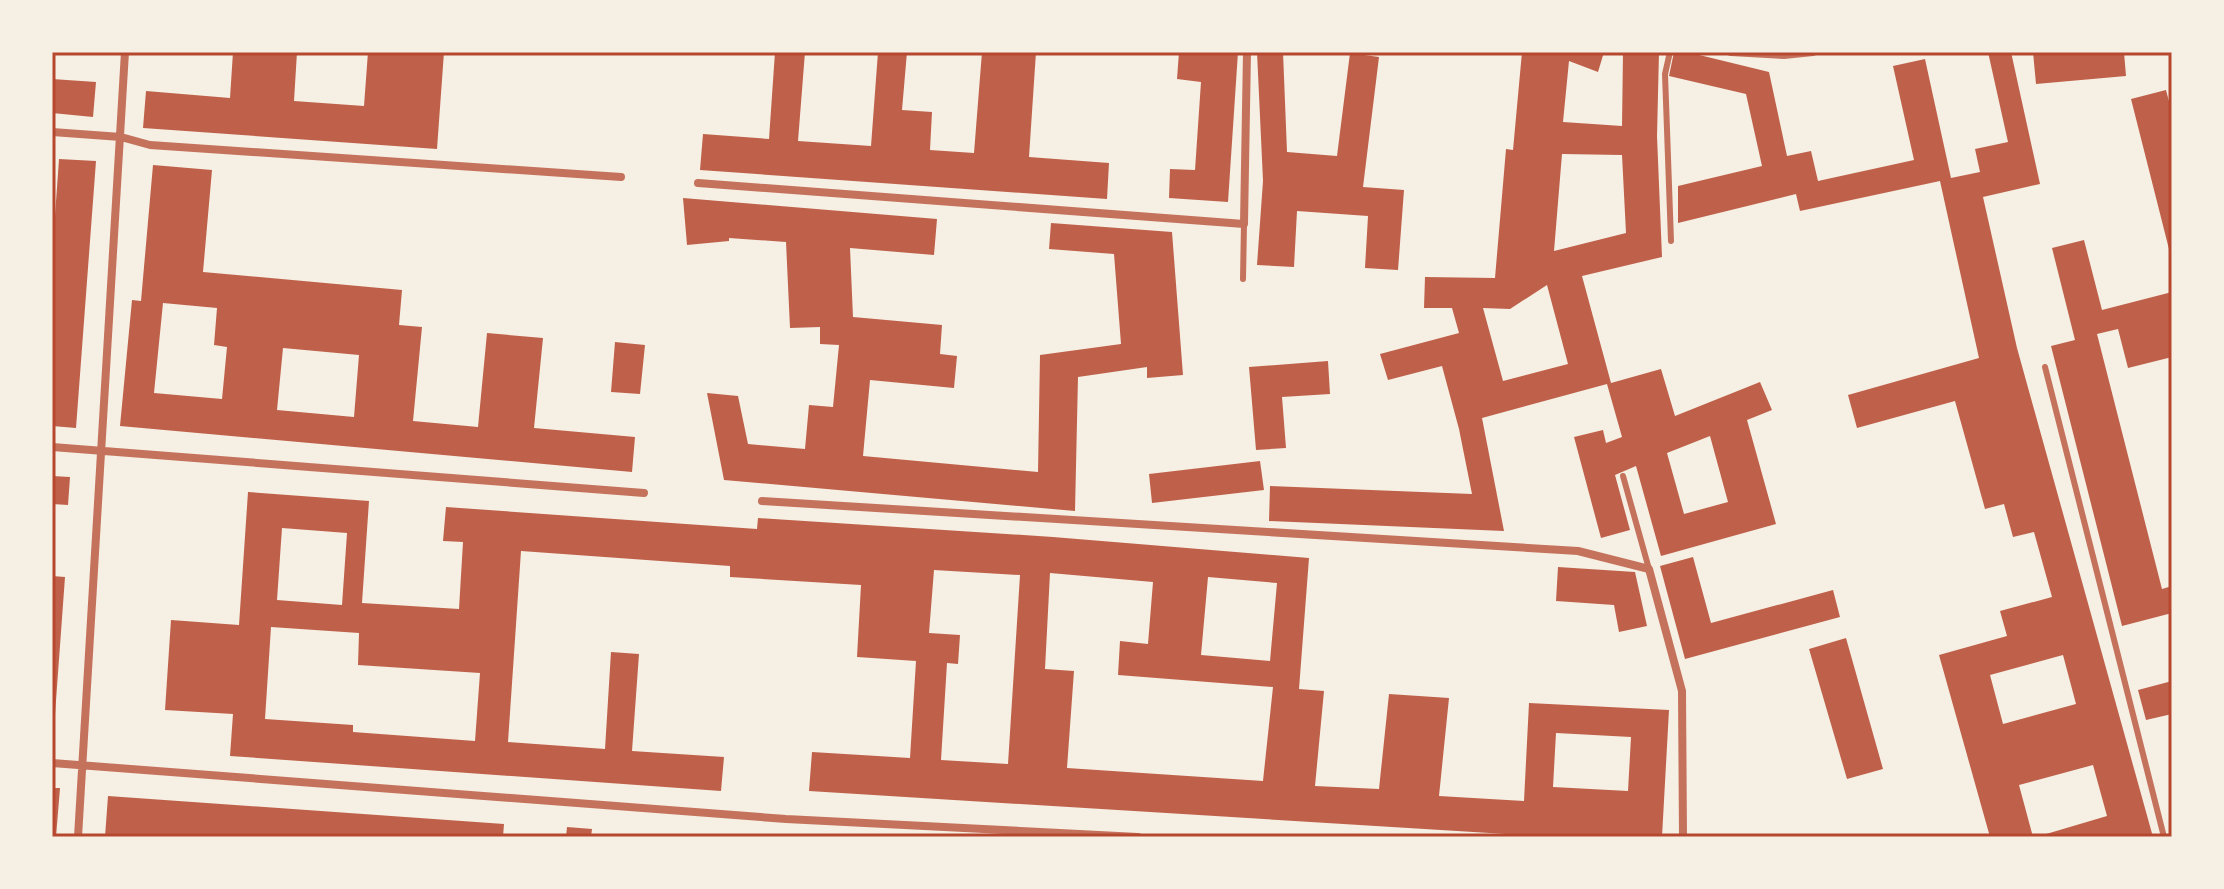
<svg xmlns="http://www.w3.org/2000/svg" width="2224" height="889" font-family="Literata,serif">
<rect width="100%" height="100%" fill="#f6efe4"/>
<!-- building -->
<path fill="#bf614a" fill-rule="evenodd" d="M 233,52 L 297,52 L 294,101 L 364,106 L 368,52 L 444,52 L 437,149 L 143,128 L 146,91 L 230,98 Z
M 775,52 L 805,52 L 798,141 L 871,146 L 878,52 L 907,52 L 902,110 L 932,112 L 930,150 L 974,153 L 982,52 L 1036,52 L 1029,157 L 1109,163 L 1107,199 L 700,170 L 703,134 L 769,139 Z
M 1179,52 L 1238,52 L 1228,202 L 1169,198 L 1170,169 L 1195,170 L 1201,82 L 1177,79 Z
M 1257,52 L 1283,52 L 1287,152 L 1337,156 L 1350,53 L 1379,57 L 1363,187 L 1404,190 L 1398,270 L 1365,268 L 1368,216 L 1297,211 L 1294,267 L 1257,265 L 1263,181 Z
M 1522,52 L 1604,52 L 1598,72 L 1569,61 L 1563,122 L 1622,126 L 1623,52 L 1659,52 L 1657,136 L 1662,257 L 1582,276 L 1611,383 L 1661,369 L 1675,416 L 1760,382 L 1772,410 L 1747,420 L 1776,524 L 1661,556 L 1636,466 L 1615,475 L 1630,530 L 1601,538 L 1574,437 L 1603,430 L 1606,443 L 1622,437 L 1607,384 L 1482,418 L 1504,531 L 1269,521 L 1270,486 L 1472,494 L 1459,429 L 1442,366 L 1388,380 L 1380,354 L 1459,333 L 1452,308 L 1424,308 L 1425,277 L 1495,278 L 1506,149 L 1513,150 ZM 1562,154 L 1622,155 L 1626,233 L 1554,251 ZM 1547,285 L 1568,364 L 1503,381 L 1483,308 L 1510,309 ZM 1710,436 L 1728,502 L 1684,514 L 1667,453 Z
M 1674,52 L 1687,52 L 1769,72 L 1787,156 L 1811,151 L 1818,181 L 1914,160 L 1893,66 L 1925,59 L 1951,178 L 1980,172 L 1975,149 L 2008,142 L 1988,52 L 2011,52 L 2040,184 L 1983,197 L 2017,348 L 2153,837 L 2036,837 L 2107,816 L 2093,765 L 2019,785 L 2033,837 L 1990,837 L 1939,655 L 2007,636 L 2000,611 L 2052,597 L 2034,532 L 2013,537 L 2004,504 L 1985,509 L 1955,401 L 1857,428 L 1848,395 L 1979,358 L 1940,181 L 1800,211 L 1796,194 L 1678,223 L 1678,186 L 1762,166 L 1746,94 L 1669,76 ZM 2063,655 L 2076,704 L 2003,724 L 1990,675 Z
M 2033,52 L 2124,52 L 2126,76 L 2036,84 Z
M 52,79 L 96,82 L 93,117 L 52,113 Z
M 2166,90 L 2172,113 L 2171,257 L 2131,99 Z
M 59,159 L 96,161 L 76,428 L 52,426 L 52,258 Z
M 153,165 L 212,170 L 203,272 L 402,290 L 399,325 L 422,327 L 413,421 L 478,427 L 487,333 L 543,338 L 534,428 L 635,437 L 632,472 L 120,426 L 132,300 L 141,301 ZM 163,303 L 217,308 L 214,345 L 227,347 L 222,399 L 154,393 ZM 283,348 L 359,355 L 354,417 L 277,410 Z
M 683,198 L 937,219 L 934,255 L 850,248 L 853,317 L 942,325 L 940,354 L 957,356 L 954,388 L 870,380 L 863,456 L 1038,472 L 1040,355 L 1121,344 L 1114,254 L 1049,249 L 1051,223 L 1172,232 L 1183,375 L 1147,378 L 1147,367 L 1078,377 L 1075,511 L 724,480 L 707,393 L 738,396 L 748,444 L 805,449 L 809,405 L 833,407 L 839,345 L 820,344 L 820,327 L 790,328 L 786,242 L 729,238 L 729,241 L 687,245 Z
M 2084,240 L 2102,310 L 2172,292 L 2172,357 L 2128,368 L 2118,329 L 2097,334 L 2162,589 L 2172,586 L 2172,613 L 2122,626 L 2051,346 L 2075,340 L 2052,248 Z
M 615,342 L 645,345 L 640,394 L 611,392 Z
M 1328,361 L 1330,394 L 1282,397 L 1286,448 L 1256,450 L 1249,367 Z
M 1260,461 L 1264,490 L 1152,503 L 1149,474 Z
M 52,476 L 70,477 L 68,505 L 52,504 Z
M 248,492 L 369,501 L 362,603 L 459,609 L 463,542 L 443,541 L 446,507 L 757,529 L 758,518 L 1053,537 L 1309,558 L 1299,689 L 1324,691 L 1315,786 L 1379,789 L 1389,694 L 1449,698 L 1439,796 L 1524,801 L 1529,703 L 1669,710 L 1662,837 L 1555,837 L 809,791 L 812,752 L 910,758 L 916,661 L 857,657 L 861,585 L 730,577 L 730,566 L 521,551 L 508,742 L 605,749 L 611,652 L 639,654 L 632,751 L 724,757 L 721,791 L 230,756 L 233,714 L 165,710 L 171,620 L 239,625 ZM 282,528 L 347,533 L 342,605 L 277,600 ZM 934,570 L 1020,575 L 1008,764 L 941,760 L 947,663 L 958,664 L 960,635 L 929,633 ZM 1050,573 L 1153,582 L 1148,644 L 1120,641 L 1118,675 L 1273,687 L 1263,781 L 1067,768 L 1074,671 L 1045,669 ZM 1208,577 L 1277,583 L 1270,661 L 1201,655 ZM 271,627 L 359,633 L 358,665 L 480,673 L 475,741 L 353,732 L 353,725 L 265,719 ZM 1556,733 L 1631,737 L 1628,791 L 1553,787 Z
M 1693,557 L 1711,623 L 1833,590 L 1840,617 L 1685,659 L 1660,566 Z
M 1558,567 L 1635,572 L 1647,626 L 1619,632 L 1614,605 L 1556,601 Z
M 52,576 L 65,577 L 54,728 L 52,728 Z
M 1846,638 L 1883,769 L 1847,779 L 1809,649 Z
M 2172,681 L 2172,714 L 2146,720 L 2138,690 Z
M 52,788 L 60,788 L 56,837 L 52,837 Z
M 108,796 L 504,824 L 503,837 L 180,837 L 140,834 L 140,837 L 105,837 Z
M 567,827 L 592,829 L 591,837 L 566,837 Z"/>
<g fill="none" stroke-linecap="round" stroke-linejoin="round">
<!-- service -->
<path stroke="#c5725c" stroke-width="6" d="M 1670,52 L 1665,74 L 1671,241
M 1243,279 L 1244,224
M 2045,367 L 2164,837
M 1623,476 L 1649,569"/>
<!-- minor -->
<path stroke="#c5725c" stroke-width="8" d="M 1731,52 L 1784,55 L 1813,52
M 52,132 L 121,137 L 150,145 L 621,177
M 698,183 L 1244,224 L 1247,52
M 52,447 L 644,493
M 762,501 L 1578,551 L 1649,569 L 1682,691 L 1683,837
M 52,763 L 786,819 L 1138,837
M 78,837 L 125,52"/>
</g>
<!-- border -->
<rect width="2224" height="889" fill="none" stroke="#f6efe4" stroke-width="108"/>
<rect x="54" y="54" width="2116" height="781" fill="none" stroke="#b5482f" stroke-width="3"/>
</svg>
